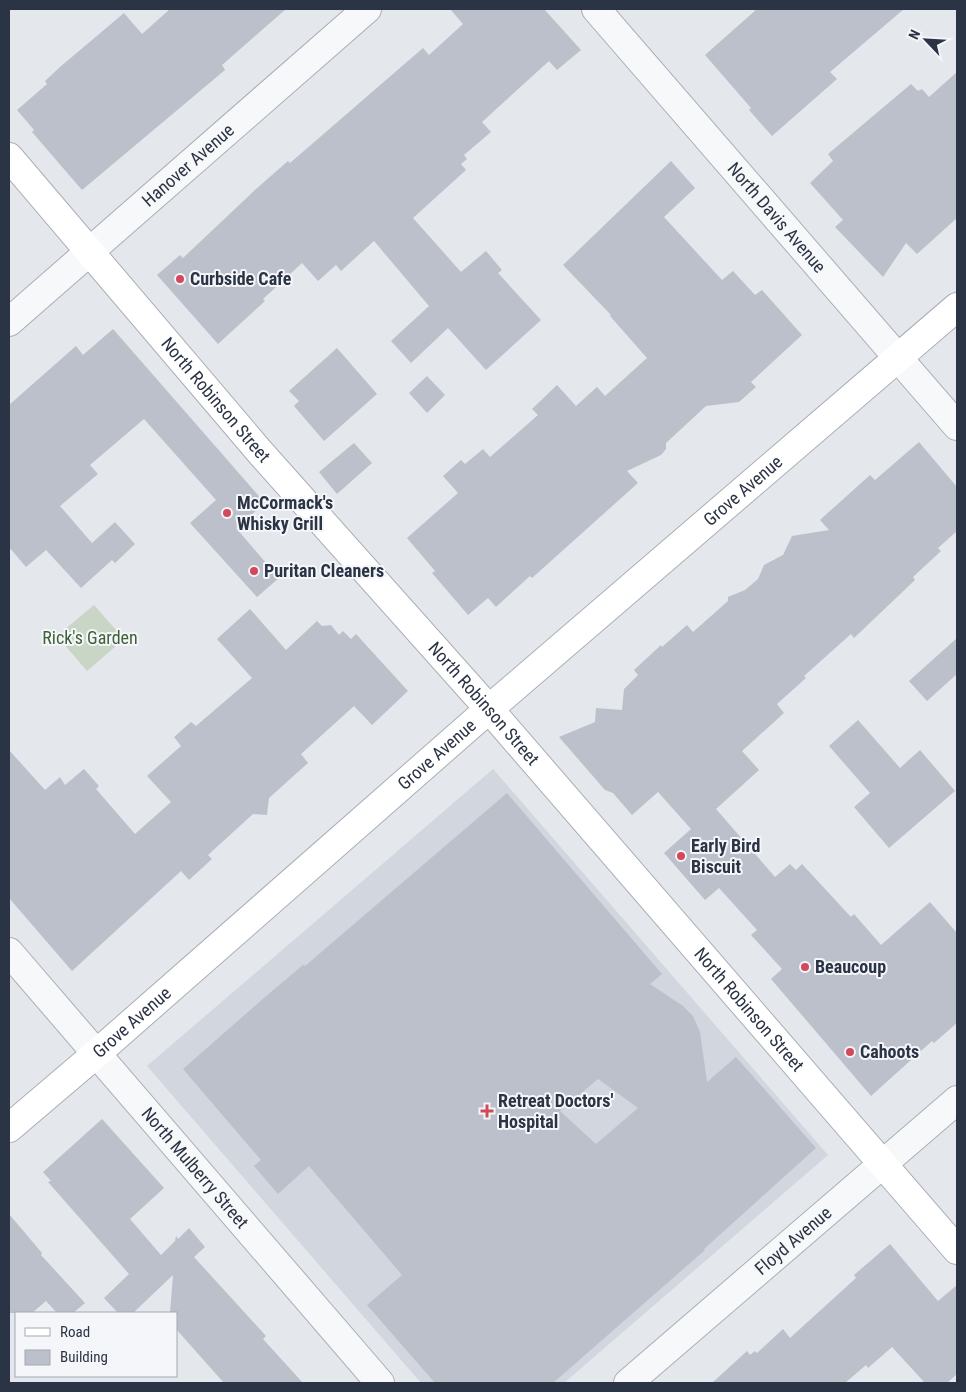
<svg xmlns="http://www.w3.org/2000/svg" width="966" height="1392" font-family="'Roboto Condensed',sans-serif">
<rect width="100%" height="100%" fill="#e4e7ec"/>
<!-- built -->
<path fill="#d2d6de" d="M 493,769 L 828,1155 L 564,1383 L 421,1383 L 147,1066 Z"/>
<!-- green -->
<path fill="#c9d6c5" d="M 94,605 L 124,639 L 87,671 L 57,636 Z"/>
<!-- building -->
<path fill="#bbc0ca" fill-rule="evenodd" d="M 170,9 L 286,9 L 222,65 L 225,70 L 82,190 L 32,132 L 34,130 L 17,110 L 47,84 L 45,81 L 60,67 L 124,13 L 142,34 Z
M 450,9 L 544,9 L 581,50 L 557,70 L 549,61 L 482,122 L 491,132 L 464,155 L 467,159 L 461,164 L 466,170 L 413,218 L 461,272 L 486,251 L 502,270 L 498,273 L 541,320 L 486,370 L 448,328 L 411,363 L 391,341 L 429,306 L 374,241 L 341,271 L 336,265 L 318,281 L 302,263 L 263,299 L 265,301 L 218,344 L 157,275 L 180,255 L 183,258 L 256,189 L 288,161 L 290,163 L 423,48 L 429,55 L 463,24 Z
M 757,9 L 904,9 L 830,72 L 837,79 L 772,136 L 749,110 L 751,108 L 705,55 Z
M 957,72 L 957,218 L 917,254 L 906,243 L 883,277 L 835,227 L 843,220 L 810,183 L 833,161 L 828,154 L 911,84 L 918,91 L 922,89 L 929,97 Z
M 671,161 L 695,188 L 664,217 L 722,280 L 733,271 L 755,295 L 762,290 L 802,335 L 751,382 L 756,387 L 739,402 L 706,406 L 666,443 L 666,449 L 661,455 L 627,471 L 638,483 L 532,578 L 530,576 L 496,607 L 488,598 L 468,615 L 432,573 L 435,571 L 407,538 L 458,493 L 443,476 L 461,460 L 465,464 L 483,449 L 490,457 L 538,415 L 532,409 L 557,385 L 576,406 L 597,387 L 605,396 L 647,358 L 610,316 L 611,315 L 563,265 Z
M 113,329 L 265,503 L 236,528 L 279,578 L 257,597 L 190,523 L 216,500 L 144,419 L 90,465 L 98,474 L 60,506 L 92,543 L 115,522 L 135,544 L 115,563 L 112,560 L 81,588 L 46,550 L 26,567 L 9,547 L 9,405 L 76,346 L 83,355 Z
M 337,348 L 377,394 L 324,441 L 294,406 L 299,401 L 289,391 Z
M 427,376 L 445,395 L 427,413 L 409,393 Z
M 919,442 L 957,487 L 957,531 L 938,548 L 941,551 L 913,577 L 915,580 L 854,638 L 851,634 L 804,676 L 806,678 L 777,704 L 784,713 L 742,751 L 759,770 L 716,809 L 775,877 L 790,864 L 796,870 L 802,864 L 851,917 L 854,914 L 881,945 L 930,902 L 957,933 L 957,1023 L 934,1043 L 932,1041 L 871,1096 L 771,979 L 782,969 L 751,935 L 757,930 L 719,888 L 705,900 L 664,853 L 691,829 L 658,792 L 632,815 L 613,793 L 605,790 L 559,737 L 595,722 L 596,708 L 622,710 L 624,689 L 638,675 L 634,670 L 661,645 L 662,647 L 687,625 L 693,632 L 728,601 L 728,597 L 745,590 L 758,579 L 764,565 L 783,555 L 792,536 L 829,530 L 820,520 L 870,475 L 875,480 Z
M 354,443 L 372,463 L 337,494 L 319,472 Z
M 250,609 L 286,650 L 317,621 L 322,626 L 331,625 L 339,635 L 343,631 L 351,639 L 356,634 L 408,691 L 372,725 L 354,706 L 301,754 L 308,763 L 269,798 L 267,815 L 253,814 L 208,855 L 212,859 L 189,880 L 181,871 L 72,971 L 9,898 L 9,750 L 45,790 L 60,777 L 65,785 L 84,769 L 99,786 L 96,789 L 135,834 L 171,802 L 147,776 L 181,746 L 174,737 L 191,722 L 196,726 L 252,678 L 217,639 Z
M 957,638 L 957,674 L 927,701 L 909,681 Z
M 858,720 L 900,768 L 920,750 L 955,791 L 889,848 L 854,807 L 870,793 L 829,746 Z
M 507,793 L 662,974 L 650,984 L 683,1006 L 693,1016 L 700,1032 L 707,1082 L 736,1057 L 816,1148 L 704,1249 L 705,1250 L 553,1383 L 435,1383 L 367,1305 L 402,1275 L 309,1166 L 278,1194 L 254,1166 L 261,1160 L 183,1069 L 265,997 L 303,965 L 305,966 ZM 598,1079 L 638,1108 L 596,1144 L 560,1111 Z
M 102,1119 L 164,1188 L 130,1219 L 161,1255 L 175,1241 L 176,1236 L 178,1239 L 189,1228 L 205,1247 L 194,1257 L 266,1336 L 263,1339 L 303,1383 L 224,1383 L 176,1329 L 176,1313 L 170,1313 L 173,1275 L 133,1313 L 118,1313 L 104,1298 L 129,1274 L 48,1182 L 51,1181 L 43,1172 Z
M 9,1214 L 42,1253 L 41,1255 L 85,1303 L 73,1313 L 57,1313 L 46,1301 L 32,1313 L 9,1313 Z
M 890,1244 L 938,1301 L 957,1285 L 957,1374 L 947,1383 L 925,1383 L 892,1347 L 868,1368 L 866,1365 L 845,1383 L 712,1383 L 747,1351 L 750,1355 L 755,1351 L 757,1353 L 783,1329 L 790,1338 L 856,1278 L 854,1275 Z"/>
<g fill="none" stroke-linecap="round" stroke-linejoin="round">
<defs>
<g id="street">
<path id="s1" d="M 596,9 L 957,426"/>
<path id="s2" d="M 9,322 L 367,9"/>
<path id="s3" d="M 9,952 L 380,1383"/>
<path id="s4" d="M 628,1383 L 957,1100"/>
</g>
<g id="secondary">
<path id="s5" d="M 9,157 L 259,451 L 489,709 L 957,1250"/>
<path id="s6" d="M 9,1128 L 96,1054 L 489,709 L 957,307"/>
</g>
</defs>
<!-- street casing -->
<use href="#street" stroke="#a9aeb7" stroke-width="30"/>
<!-- secondary casing -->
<use href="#secondary" stroke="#a9aeb7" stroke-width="30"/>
<!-- street -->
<use href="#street" stroke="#f7f8fa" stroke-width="28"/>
<!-- secondary -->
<use href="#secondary" stroke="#fff" stroke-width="28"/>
</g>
<!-- markers -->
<g fill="#d1495b" stroke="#f4f6f9" stroke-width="2">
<circle cx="180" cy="279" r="5"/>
<circle cx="227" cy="513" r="5"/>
<circle cx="254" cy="571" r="5"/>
<circle cx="681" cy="856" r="5"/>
<circle cx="805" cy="967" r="5"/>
<circle cx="850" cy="1052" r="5"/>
<path d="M484.5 1103.5h5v5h5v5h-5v5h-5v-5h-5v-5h5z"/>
</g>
<g text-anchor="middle" stroke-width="4" stroke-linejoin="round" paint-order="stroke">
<!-- street labels -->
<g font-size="18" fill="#2b3445" stroke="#f4f6f9">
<text dy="6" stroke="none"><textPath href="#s2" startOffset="238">Hanover Avenue</textPath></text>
<text dy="6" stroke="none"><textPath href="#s1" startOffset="276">North Davis Avenue</textPath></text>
<text dy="6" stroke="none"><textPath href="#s5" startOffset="319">North Robinson Street</textPath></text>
<text dy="6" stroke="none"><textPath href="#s6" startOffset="972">Grove Avenue</textPath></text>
<text dy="6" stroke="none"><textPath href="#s5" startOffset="724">North Robinson Street</textPath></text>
<text dy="6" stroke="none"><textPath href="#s6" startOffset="568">Grove Avenue</textPath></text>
<text dy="6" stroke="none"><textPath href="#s5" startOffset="1129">North Robinson Street</textPath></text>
<text dy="6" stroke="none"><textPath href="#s6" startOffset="162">Grove Avenue</textPath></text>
<text dy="6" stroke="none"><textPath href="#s3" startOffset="285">North Mulberry Street</textPath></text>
<text dy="6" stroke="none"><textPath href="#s4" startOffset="218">Floyd Avenue</textPath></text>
</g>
<!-- poi labels -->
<g font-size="18" font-weight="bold" fill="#2b3445" stroke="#f4f6f9" text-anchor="start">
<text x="190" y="285">Curbside Cafe</text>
<text x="237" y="509">McCormack's<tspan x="237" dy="21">Whisky Grill</tspan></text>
<text x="264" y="577">Puritan Cleaners</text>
<text x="691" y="852">Early Bird<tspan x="691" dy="21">Biscuit</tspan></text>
<text x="815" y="973">Beaucoup</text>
<text x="860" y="1058">Cahoots</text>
<text x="498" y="1107">Retreat Doctors'<tspan x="498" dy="21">Hospital</tspan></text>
</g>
<!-- park labels -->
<g font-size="18" fill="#3f6138" stroke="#f4f6f9">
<text x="90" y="644">Rick's Garden</text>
</g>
</g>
<!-- border -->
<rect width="966" height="1392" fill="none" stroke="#2b3445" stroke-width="20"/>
<!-- legend -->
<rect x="15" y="1312" width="162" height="65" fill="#f4f6f9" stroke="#a4a8b1"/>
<rect x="25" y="1328" width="25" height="8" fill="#ffffff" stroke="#a4a8b1"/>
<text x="60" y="1337" font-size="15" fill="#2b3445">Road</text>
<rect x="25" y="1350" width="25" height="15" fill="#bbc0ca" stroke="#a4a8b1"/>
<text x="60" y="1362" font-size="15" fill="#2b3445">Building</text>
<!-- north arrow -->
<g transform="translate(926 40) rotate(295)" stroke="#f4f6f9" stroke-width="4" paint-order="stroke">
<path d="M0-4L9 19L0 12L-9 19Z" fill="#2b3445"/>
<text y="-8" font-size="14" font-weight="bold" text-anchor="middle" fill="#2b3445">N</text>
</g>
</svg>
